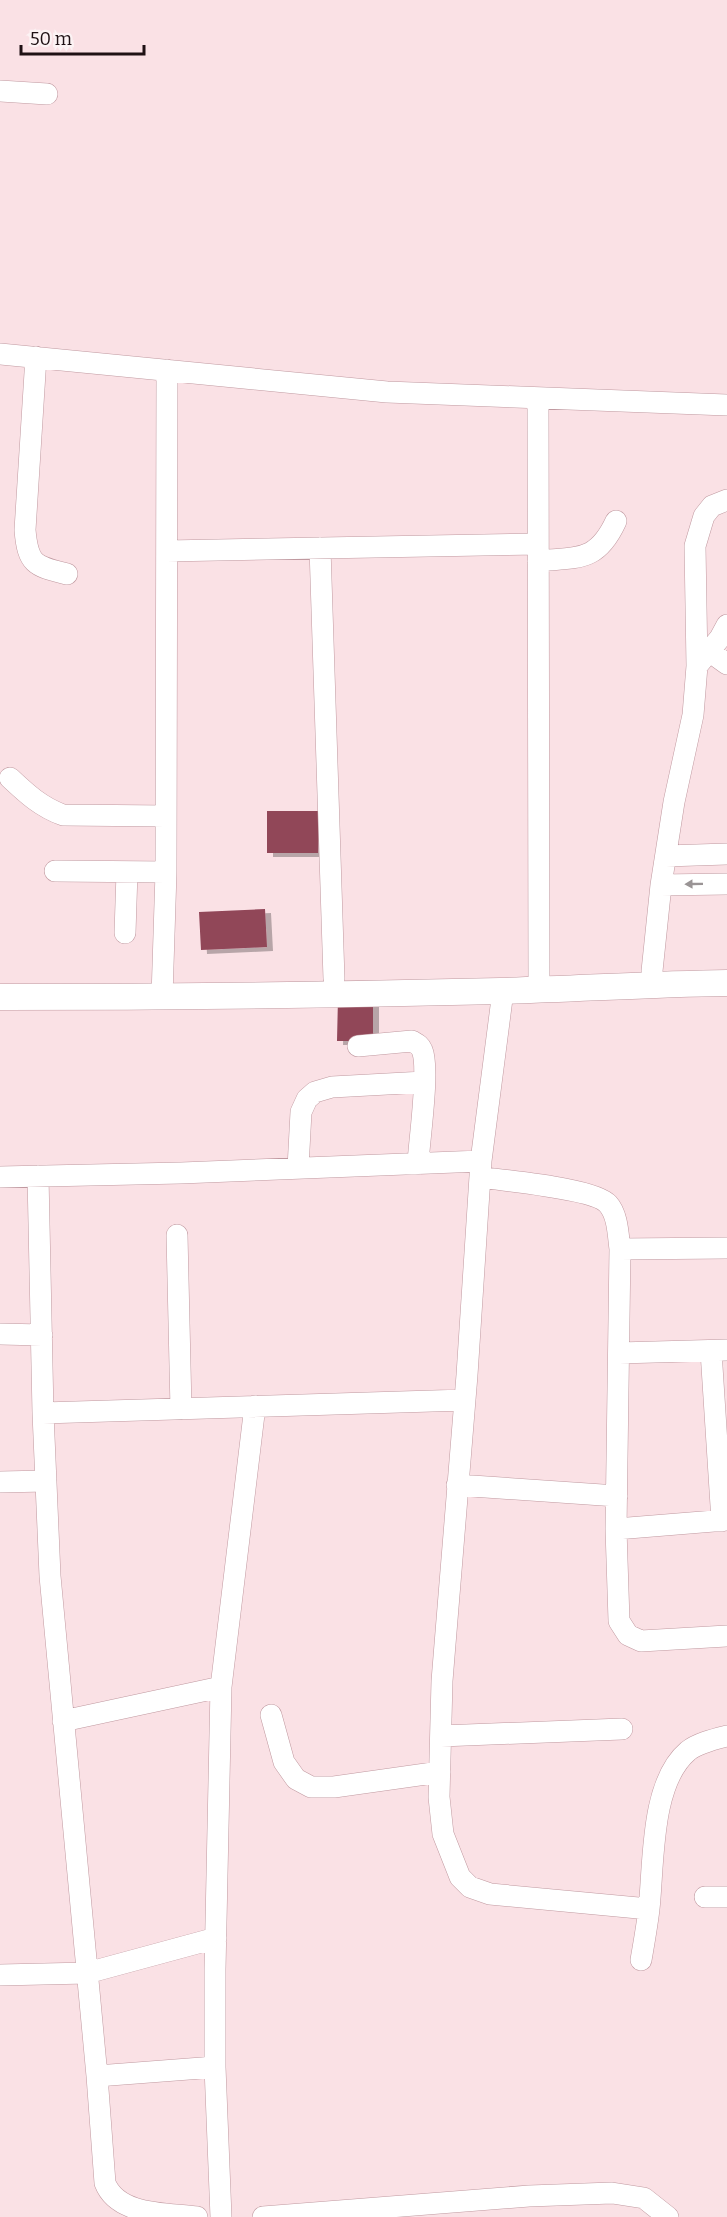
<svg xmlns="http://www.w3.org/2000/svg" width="727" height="2217" font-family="Bitter,serif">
<defs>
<filter id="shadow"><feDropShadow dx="6" dy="4" stdDeviation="0" flood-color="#0004"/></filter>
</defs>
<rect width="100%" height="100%" fill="#fae1e5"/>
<!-- building -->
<path fill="#914659" filter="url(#shadow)" d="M 267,811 L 325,811 L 319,824 L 318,853 L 267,853 Z
M 265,909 L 267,947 L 201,950 L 199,912 Z
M 338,998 L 373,999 L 373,1041 L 337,1041 Z"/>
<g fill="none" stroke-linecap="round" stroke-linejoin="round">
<defs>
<path id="minor" d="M 0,91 L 47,94
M 0,354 L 387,392 L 727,405
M 36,357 L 25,530 C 28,565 35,566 67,574
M 538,398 L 539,989
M 320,548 L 334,979
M 167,551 L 538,544
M 538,561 C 579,557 597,562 616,521
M 709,651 L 727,664
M 697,666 L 720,638 L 727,625
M 10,778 C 27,794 41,807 63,815 L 166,816
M 666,856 L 727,854
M 55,871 L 166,872
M 661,885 L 727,884
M 125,933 L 127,872
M 652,971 L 661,885 L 674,802 L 693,715 L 697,666 L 695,546 L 704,516 L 712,506 L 727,500
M 503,991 L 481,1161 L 467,1375 L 442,1681 L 439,1797 L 443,1834 L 460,1877 L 470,1887 L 490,1894 L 649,1909
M 162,997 L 166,872 L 167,370
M 358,1046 L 412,1041 C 417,1044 420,1045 422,1050 C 430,1068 419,1141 418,1164
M 298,1168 L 301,1112 L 307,1099 L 315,1092 L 332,1087 L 424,1082
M 38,1176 L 43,1413 L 50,1576 L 97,2076 L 215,2067
M 0,1177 L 181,1173 L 481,1161
M 480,1177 C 504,1181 594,1188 608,1204 C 618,1215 618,1235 620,1249
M 177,1235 L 181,1409
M 727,1248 L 620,1249 L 616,1529 L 619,1621 L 628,1635 L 641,1641 L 727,1636
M 0,1334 L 42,1335
M 711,1351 L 722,1521
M 619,1353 L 727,1350
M 43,1413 L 465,1400
M 0,1482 L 46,1481
M 457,1485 L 617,1496
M 616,1529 L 727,1520
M 271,1715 L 284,1762 L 296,1779 L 311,1787 L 334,1787 L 440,1772
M 63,1721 L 221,1687
M 441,1736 L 622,1729
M 705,1897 L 727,1897
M 641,1960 C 644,1943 647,1926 649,1909 C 654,1864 650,1783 688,1751 C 698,1743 715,1739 727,1736
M 0,1975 L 87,1973 L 216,1938
M 97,2076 L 105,2183 C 118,2216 167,2213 197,2217
M 221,2217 L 215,2067 L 215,1969 L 221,1687 L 255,1406
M 263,2217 L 529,2196 L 612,2193 L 644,2198 L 668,2217"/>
<path id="major" d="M 0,997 C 167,997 333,995 500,991 C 576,989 651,984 727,983"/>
</defs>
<!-- minor casing -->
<use href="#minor" stroke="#c099a0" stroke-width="22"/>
<!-- major casing -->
<use href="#major" stroke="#c099a0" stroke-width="27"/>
<!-- minor -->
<use href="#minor" stroke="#fff" stroke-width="21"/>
<!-- major -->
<use href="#major" stroke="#fff" stroke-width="26"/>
</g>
<!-- one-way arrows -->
<defs><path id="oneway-solid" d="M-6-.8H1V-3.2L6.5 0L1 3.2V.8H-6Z" transform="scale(1.5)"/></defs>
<use fill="#9a9495" href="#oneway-solid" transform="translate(694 884) rotate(179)"/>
<!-- scale -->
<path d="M21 45v9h123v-9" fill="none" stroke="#1f1114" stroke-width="3"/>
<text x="30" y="45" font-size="18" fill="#1f1114" stroke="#fcf3f4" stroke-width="4.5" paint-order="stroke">50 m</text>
</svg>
